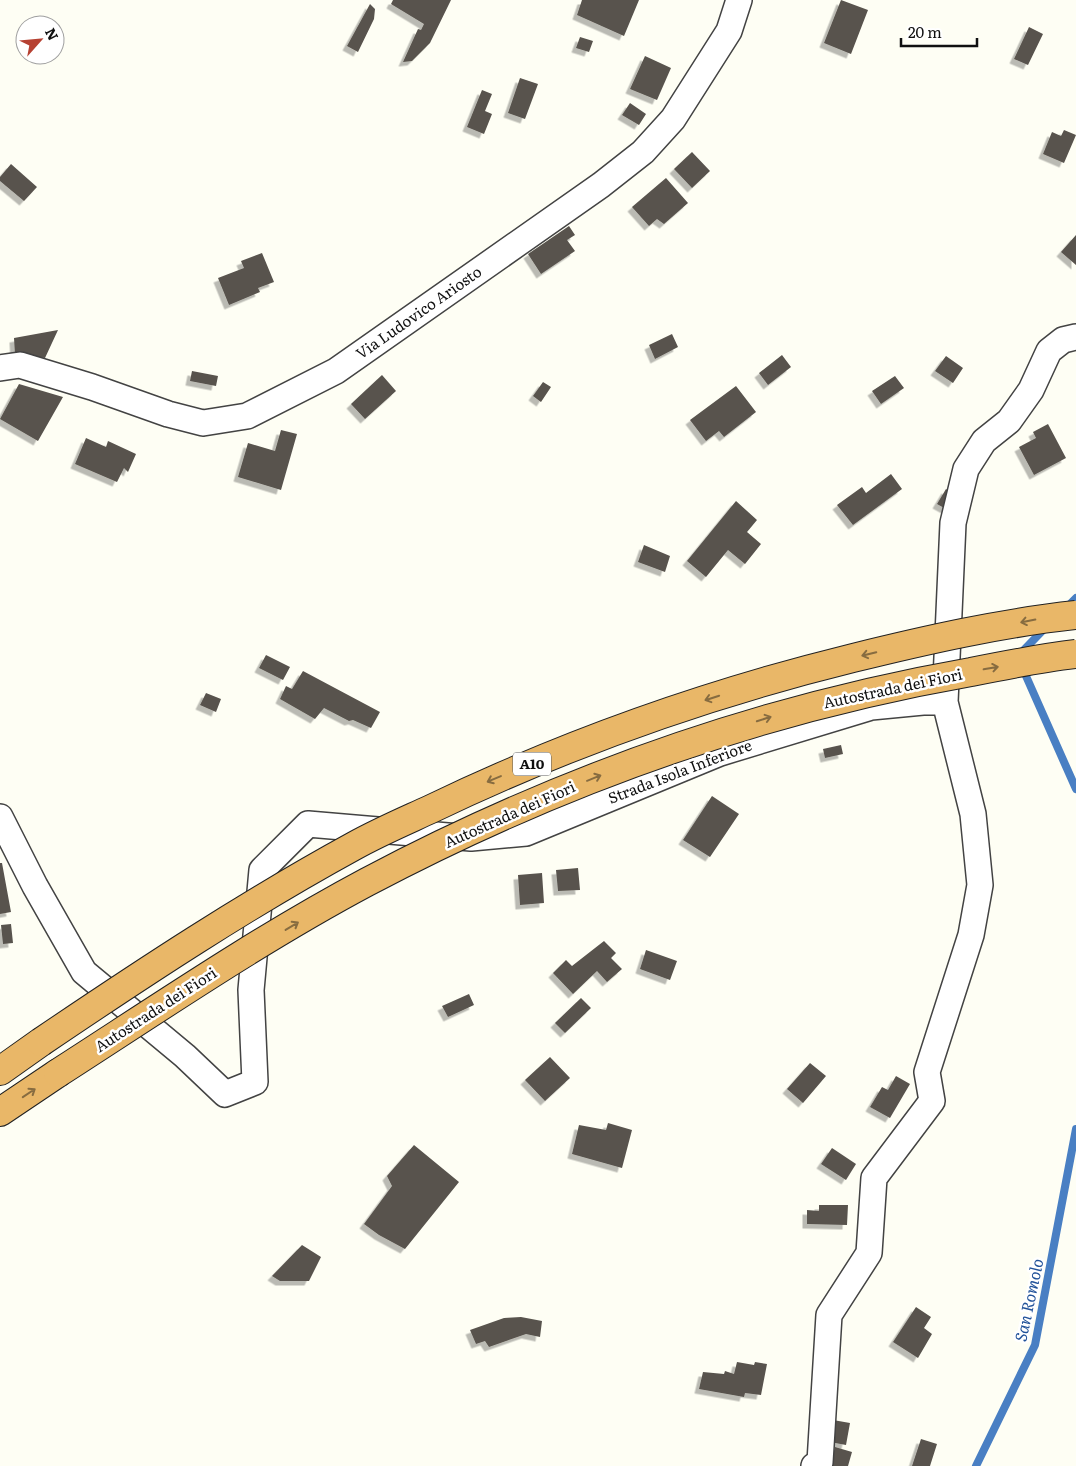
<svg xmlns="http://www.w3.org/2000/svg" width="1076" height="1466" font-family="Literata,serif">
<defs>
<filter id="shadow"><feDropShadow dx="-4.5" dy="4.5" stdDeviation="0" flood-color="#0004"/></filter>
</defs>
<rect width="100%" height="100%" fill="#fefef4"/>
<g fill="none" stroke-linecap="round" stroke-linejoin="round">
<!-- stream -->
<path stroke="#497fc3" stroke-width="8" d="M 1065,609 L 1076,598
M 1019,655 L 1046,627
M 1022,667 L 1076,789
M 976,1466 L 1035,1345 L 1076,1129"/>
</g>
<!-- building -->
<path fill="#58534d" filter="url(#shadow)" d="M 393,0 L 451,0 L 430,43 L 412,61 L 403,62 L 418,29 L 421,30 L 424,24 L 391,4 Z
M 582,0 L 639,0 L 624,36 L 577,15 Z
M 841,0 L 868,10 L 851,54 L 824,43 Z
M 370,4 L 375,9 L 374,19 L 358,52 L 347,46 Z
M 1029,27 L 1043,34 L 1028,65 L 1014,59 Z
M 580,37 L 593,41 L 589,52 L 576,48 Z
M 645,56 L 671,68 L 657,100 L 630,89 Z
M 520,78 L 538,84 L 525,119 L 508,113 Z
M 482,90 L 492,94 L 485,111 L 492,114 L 484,134 L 467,127 Z
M 630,103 L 646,114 L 639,125 L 622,115 Z
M 1064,130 L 1076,135 L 1064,163 L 1043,154 L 1052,132 L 1061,136 Z
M 692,152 L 710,171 L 692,188 L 674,169 Z
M 11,164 L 37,187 L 24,201 L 0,181 L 0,177 Z
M 666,178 L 688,203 L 664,224 L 657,219 L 649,226 L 632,207 Z
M 569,226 L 575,235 L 567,240 L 575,251 L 541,274 L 528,254 Z
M 1076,235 L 1076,265 L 1061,252 Z
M 262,253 L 274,282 L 258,288 L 260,292 L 229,305 L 218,278 L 244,268 L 241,261 Z
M 58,330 L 45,358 L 15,355 L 14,338 Z
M 672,334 L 678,347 L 655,359 L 649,345 Z
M 782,355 L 791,367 L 768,385 L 759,373 Z
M 946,356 L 963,368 L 953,383 L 935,371 Z
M 192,371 L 218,376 L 216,386 L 190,381 Z
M 382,375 L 396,391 L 365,419 L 351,404 Z
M 895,376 L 904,388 L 881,404 L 872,391 Z
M 543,382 L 551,387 L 541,402 L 533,396 Z
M 19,384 L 63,397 L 38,441 L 0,419 Z
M 736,386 L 756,412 L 724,437 L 719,431 L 706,441 L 690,420 Z
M 1048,424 L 1066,458 L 1034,475 L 1019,447 L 1036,438 L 1033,432 Z
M 281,430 L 297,434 L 281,490 L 238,477 L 248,443 L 275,451 Z
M 86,438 L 106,447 L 108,441 L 136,454 L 128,472 L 124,468 L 117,482 L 75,464 Z
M 891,474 L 902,489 L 853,525 L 837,505 L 862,487 L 866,493 Z
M 946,489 L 955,495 L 946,509 L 937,504 Z
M 736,501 L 757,520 L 747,532 L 761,544 L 745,564 L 728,550 L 706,577 L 687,561 Z
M 644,545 L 670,556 L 665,572 L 638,562 Z
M 266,655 L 290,667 L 283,680 L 259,668 Z
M 303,671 L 380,712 L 371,728 L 353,720 L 349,721 L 324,708 L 315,719 L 280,699 L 286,686 L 292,689 Z
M 206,693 L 221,699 L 216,712 L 200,705 Z
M 841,745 L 843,754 L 825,758 L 823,749 Z
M 712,796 L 739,814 L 710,857 L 683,840 Z
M 0,863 L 2,863 L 11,912 L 0,914 Z
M 578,868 L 580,890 L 558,891 L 556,870 Z
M 542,873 L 544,903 L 520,905 L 518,875 Z
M 11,924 L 13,943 L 3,944 L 1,925 Z
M 604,941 L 616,953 L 611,958 L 622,969 L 607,982 L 597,971 L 573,994 L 553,973 L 566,960 L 572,966 Z
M 646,950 L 677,961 L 670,980 L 640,969 Z
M 469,994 L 474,1005 L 448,1017 L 442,1006 Z
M 581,998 L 591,1008 L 565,1033 L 555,1023 Z
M 550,1057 L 570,1078 L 545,1101 L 525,1080 Z
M 810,1063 L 826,1076 L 803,1103 L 787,1089 Z
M 896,1076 L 910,1084 L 890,1118 L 870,1107 L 882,1087 L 888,1090 Z
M 608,1123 L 632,1130 L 622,1168 L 572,1154 L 579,1125 L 606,1130 Z
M 414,1145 L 459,1182 L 405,1249 L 379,1235 L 364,1224 L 392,1186 L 387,1176 Z
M 832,1148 L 856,1164 L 846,1180 L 821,1164 Z
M 819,1205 L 848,1205 L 847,1225 L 807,1224 L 807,1210 L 819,1211 Z
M 302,1245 L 321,1257 L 309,1281 L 280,1281 L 272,1276 Z
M 916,1307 L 931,1317 L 924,1328 L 932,1334 L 918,1358 L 893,1342 Z
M 521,1317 L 542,1321 L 540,1337 L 526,1334 L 489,1347 L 485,1341 L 476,1344 L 470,1330 L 504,1318 Z
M 737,1362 L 754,1365 L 755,1362 L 767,1364 L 761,1395 L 745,1393 L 744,1397 L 699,1389 L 703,1372 L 724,1374 L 725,1371 L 734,1374 Z
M 833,1420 L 850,1423 L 846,1445 L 830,1442 Z
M 921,1439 L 937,1444 L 930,1466 L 912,1466 Z
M 835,1447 L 852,1452 L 848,1466 L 824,1466 L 831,1462 Z"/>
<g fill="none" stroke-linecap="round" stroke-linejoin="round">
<defs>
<path id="minor" d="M 0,368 L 20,365 L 92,387 L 168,414 L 203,423 L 247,416 L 336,371 L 601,185 L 643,152 L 673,119 L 729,31 L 739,0
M 0,817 L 35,886 L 84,972 L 185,1056 L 225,1094 L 255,1082 L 251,990 L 262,870 L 308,824 L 471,838 L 526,833 L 720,753 L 871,707 L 923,702 L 945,702
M 814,1466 L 820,1462 L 829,1315 L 869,1253 L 874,1178 L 932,1101 L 927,1072 L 971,935 L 980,885 L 973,814 L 945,702 L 953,523 L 966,469 L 984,441 L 1009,421 L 1031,390 L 1049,351 L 1063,340 L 1076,337"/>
<path id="highway" d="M 0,1071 L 41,1042
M 0,1112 L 58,1073"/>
</defs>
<!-- minor casing -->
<use href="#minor" stroke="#434343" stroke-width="28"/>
<!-- highway casing -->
<use href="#highway" stroke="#212121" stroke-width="30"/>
<!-- minor -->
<use href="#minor" stroke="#fff" stroke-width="25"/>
<!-- highway -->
<use href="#highway" stroke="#e9b768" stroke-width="28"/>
<defs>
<path id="highway-bridge" d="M 41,1042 C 143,973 246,905 354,846 C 379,832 405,821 431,809 C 566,744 707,694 853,658 C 926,640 1001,623 1076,615
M 58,1073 C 159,1008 260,939 367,882 C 556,782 760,709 971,672 C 1006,665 1041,658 1076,654"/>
</defs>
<!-- highway-bridge casing -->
<use href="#highway-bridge" stroke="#212121" stroke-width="30" stroke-linecap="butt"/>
<!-- highway-bridge -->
<use href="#highway-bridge" stroke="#e9b768" stroke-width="28"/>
</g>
<!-- one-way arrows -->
<defs><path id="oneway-shaft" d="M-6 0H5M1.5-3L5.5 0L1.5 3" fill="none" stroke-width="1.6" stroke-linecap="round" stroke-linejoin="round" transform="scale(1.25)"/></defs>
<g stroke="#876c40">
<use href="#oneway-shaft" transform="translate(1028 621) rotate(169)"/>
<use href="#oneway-shaft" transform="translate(869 654) rotate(166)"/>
<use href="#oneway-shaft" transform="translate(991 668) rotate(-10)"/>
<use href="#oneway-shaft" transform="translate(712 698) rotate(162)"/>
<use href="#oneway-shaft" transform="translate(764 719) rotate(-18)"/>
<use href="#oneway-shaft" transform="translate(594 778) rotate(-22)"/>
<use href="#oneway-shaft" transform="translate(494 779) rotate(157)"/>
<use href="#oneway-shaft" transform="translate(292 926) rotate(-31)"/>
<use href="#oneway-shaft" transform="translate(29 1093) rotate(-34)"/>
</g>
<g text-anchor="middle" stroke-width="5" stroke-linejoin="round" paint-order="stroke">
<!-- shield labels -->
<rect fill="#fff" stroke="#585858" stroke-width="1" x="513" y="752.5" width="38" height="23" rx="4"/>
<g font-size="14" font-weight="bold" fill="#101010">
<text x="532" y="769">A10</text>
</g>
<!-- street labels -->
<g font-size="15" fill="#101010" stroke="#fff">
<text transform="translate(419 313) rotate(-35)" y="5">Via Ludovico Ariosto</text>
<text transform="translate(893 689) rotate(-12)" y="5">Autostrada dei Fiori</text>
<text transform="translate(680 772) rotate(-21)" y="5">Strada Isola Inferiore</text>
<text transform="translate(510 815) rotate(-24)" y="5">Autostrada dei Fiori</text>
<text transform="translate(156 1010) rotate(-33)" y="5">Autostrada dei Fiori</text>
</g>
<!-- water labels -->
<g font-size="16" font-style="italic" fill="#225299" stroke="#fff">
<text transform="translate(1029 1300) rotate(-78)" y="6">San Romolo</text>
</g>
</g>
<!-- north arrow -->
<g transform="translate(40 40) rotate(63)"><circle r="24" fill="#ffffff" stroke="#9f9f9f"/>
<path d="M0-4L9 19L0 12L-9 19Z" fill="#b64132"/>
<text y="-8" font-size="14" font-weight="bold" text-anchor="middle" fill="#101010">N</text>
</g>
<!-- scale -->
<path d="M901 38v8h76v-8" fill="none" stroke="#101010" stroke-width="2.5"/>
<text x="908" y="38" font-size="15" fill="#101010" stroke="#ffffff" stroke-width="4" paint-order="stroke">20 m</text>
</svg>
